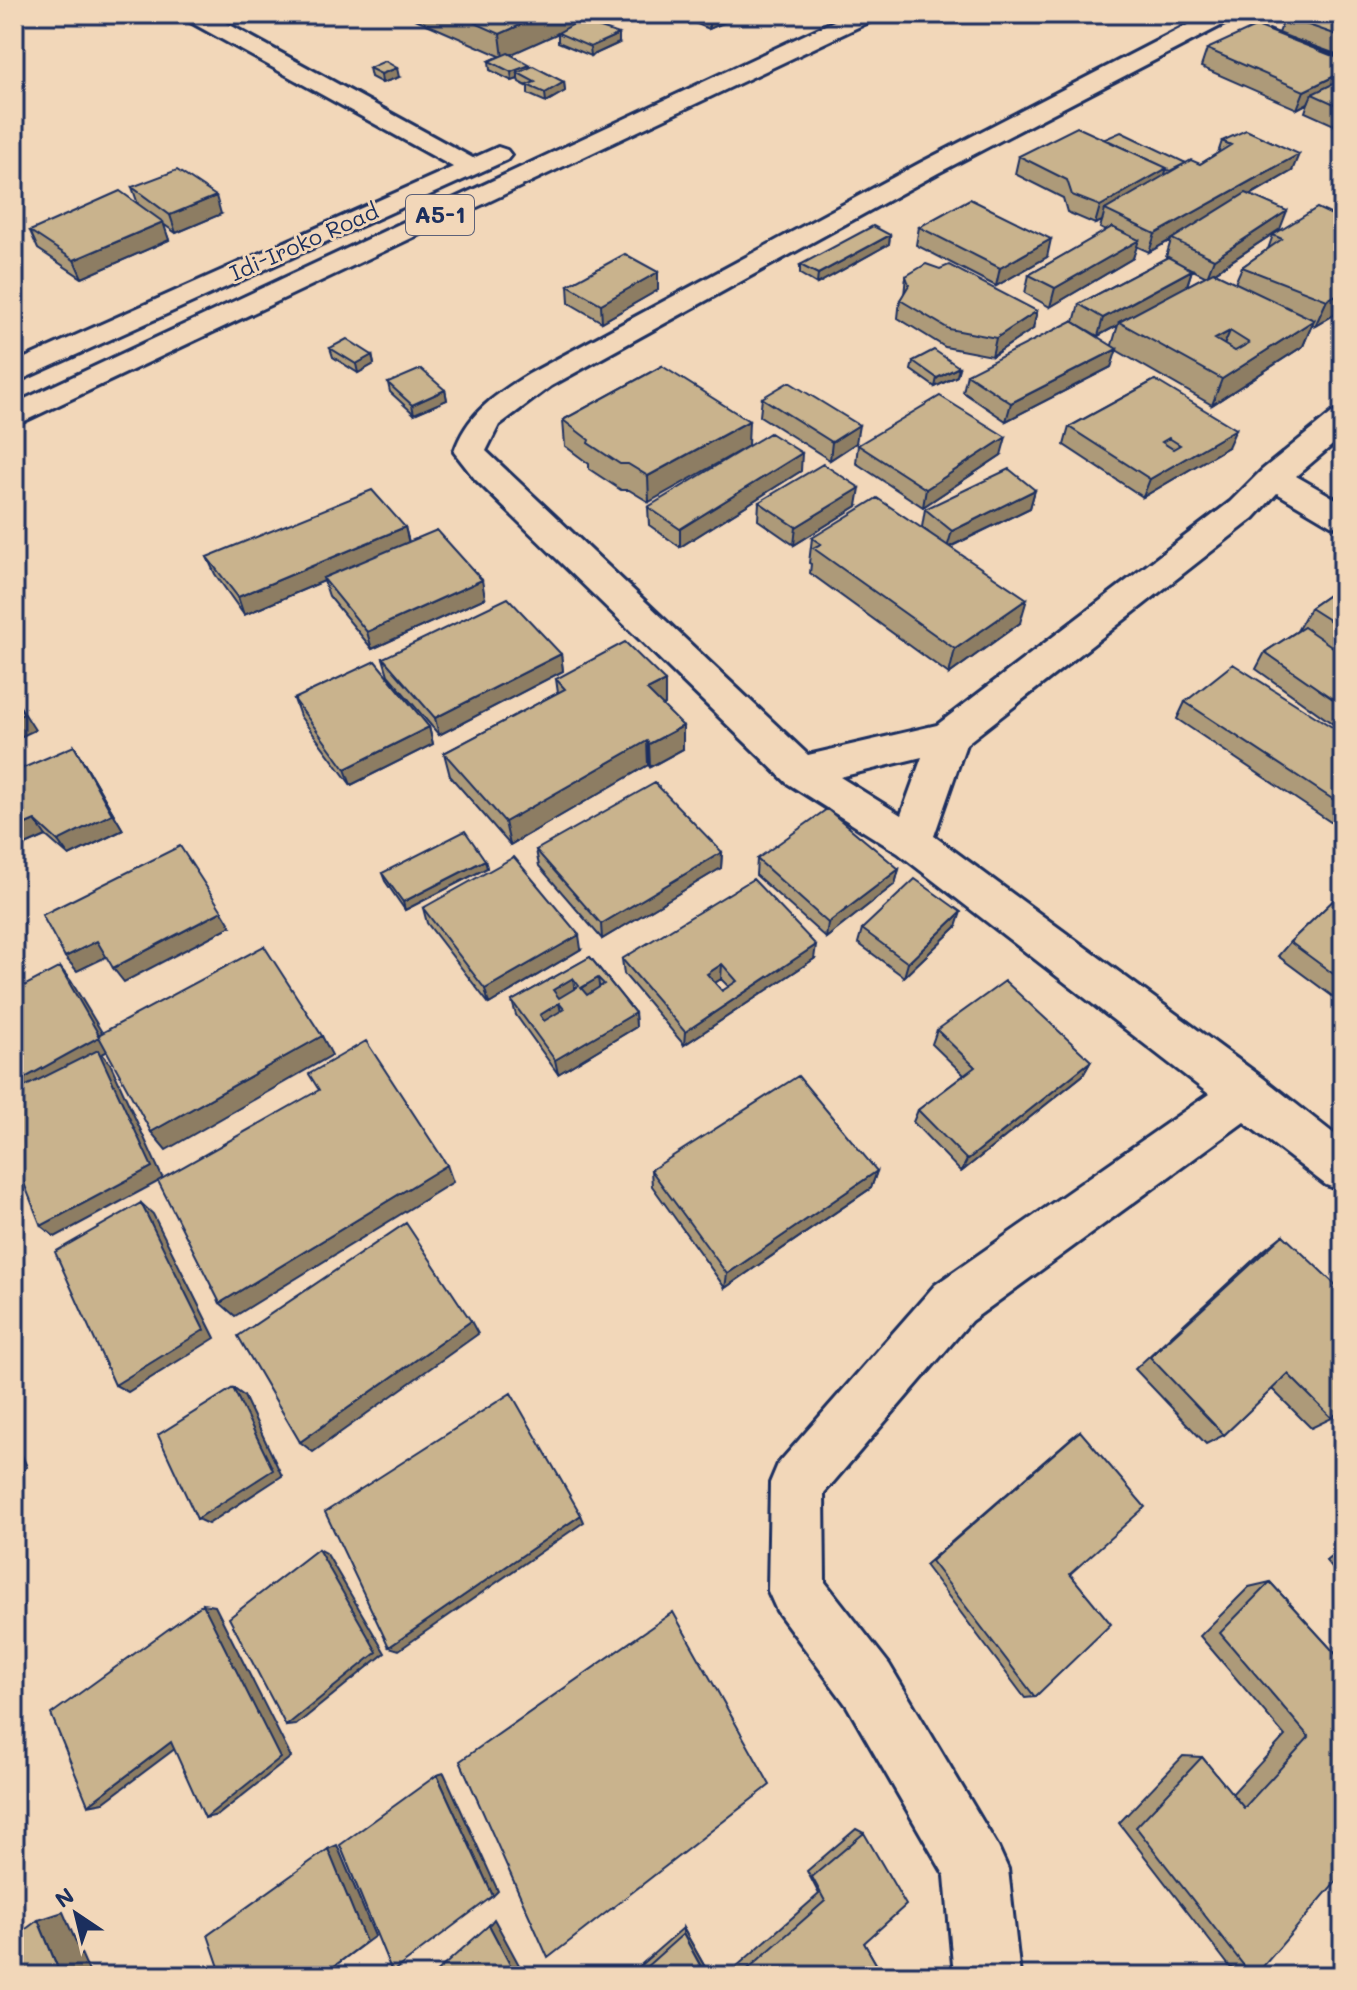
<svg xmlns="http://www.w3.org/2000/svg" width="1357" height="1990" font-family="Mali,sans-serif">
<rect width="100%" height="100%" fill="#f2d7b9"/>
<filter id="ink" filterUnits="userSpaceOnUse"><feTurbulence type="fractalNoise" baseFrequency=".0125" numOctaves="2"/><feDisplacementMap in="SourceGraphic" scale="16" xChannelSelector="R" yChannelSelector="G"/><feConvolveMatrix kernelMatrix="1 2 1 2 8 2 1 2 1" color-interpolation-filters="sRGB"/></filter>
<g filter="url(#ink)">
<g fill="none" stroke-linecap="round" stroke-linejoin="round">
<defs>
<path id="minor" d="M 182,14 L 210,14 L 480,162 L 484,167 L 480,172 L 462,172 L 185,19 Z
M 1209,14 L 1237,14 L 1234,19 L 938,173 L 551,386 L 499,425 L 486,451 L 808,755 L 937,725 L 1230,502 L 1262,470 L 1332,413 L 1343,410 L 1343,436 L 1296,476 L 1343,503 L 1343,528 L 1331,525 L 1277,493 L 1254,518 L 966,744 L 934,836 L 1263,1078 L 1343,1141 L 1343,1191 L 1326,1185 L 1244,1122 L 971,1321 L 824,1493 L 825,1582 L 889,1664 L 998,1847 L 1008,1869 L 1020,1976 L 954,1976 L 945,1876 L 847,1706 L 777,1611 L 768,1591 L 770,1483 L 778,1464 L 935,1285 L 1209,1094 L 898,853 L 787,783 L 475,479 L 454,452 C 467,413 496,394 529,374 L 920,163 ZM 922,757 L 901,815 L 840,777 Z"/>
<path id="trunk" d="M 849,14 L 878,14 L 875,19 L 14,426 L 14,404 Z
M 498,147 L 507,150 L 511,155 L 507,160 L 14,383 L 14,363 Z"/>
</defs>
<!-- minor casing -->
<use href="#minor" stroke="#1b2f5e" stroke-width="6"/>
<!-- trunk casing -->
<use href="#trunk" stroke="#1b2f5e" stroke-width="6"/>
<!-- minor -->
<use href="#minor" fill="#f2d7b9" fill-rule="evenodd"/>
<!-- trunk -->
<use href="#trunk" fill="#f2d7b9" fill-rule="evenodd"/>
</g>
<!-- wall -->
<path fill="#ad9a79" stroke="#1b2f5e" stroke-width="2" fill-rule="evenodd" d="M 404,14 L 572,14 L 572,25 L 619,43 L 591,56 L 558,42 L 558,33 L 510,54 L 530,68 L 564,82 L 565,91 L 546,102 L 528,94 L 528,87 L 519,82 L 518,79 L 512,81 L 490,70 L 489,61 L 500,56 Z
M 680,14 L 737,14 L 737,17 L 709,29 L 680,17 Z
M 1343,14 L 1343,50 L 1336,54 L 1291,38 L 1343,59 L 1343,121 L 1334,125 L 1305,112 L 1308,103 L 1297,109 L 1201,67 L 1207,49 L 1267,30 L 1279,33 L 1285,17 Z
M 369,68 L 399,77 L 382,83 L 371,77 Z
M 1105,140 L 1186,163 L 1200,164 L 1218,153 L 1222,141 L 1292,171 L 1251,195 L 1280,229 L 1214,273 L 1235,283 L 1242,267 L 1268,249 L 1273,235 L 1343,220 L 1343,314 L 1337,313 L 1315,326 L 1312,324 L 1303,346 L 1212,405 L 1116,350 L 1111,367 L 1006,421 L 963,392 L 967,374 L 1112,345 L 1118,325 L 1098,336 L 1074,322 L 1079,304 L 1167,258 L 1166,257 L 1171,240 L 1149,252 L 1136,246 L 1133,258 L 1050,307 L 1025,293 L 1029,275 L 1106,231 L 1100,228 L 1102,221 L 1095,224 L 1067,212 L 1063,198 L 1015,174 L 1019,156 ZM 1187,267 L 1205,276 L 1187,286 L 1192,270 Z
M 132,187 L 221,214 L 176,233 L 163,224 L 169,240 L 82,278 L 38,249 L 30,231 L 138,204 Z
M 919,227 L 1047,257 L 996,286 L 916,245 Z
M 890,235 L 889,244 L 817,284 L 800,274 L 800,265 Z
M 658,272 L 658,290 L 602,322 L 569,303 L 568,285 Z
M 906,276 L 1033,329 L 992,356 L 945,347 L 898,318 L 900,300 L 904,295 Z
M 330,348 L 372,355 L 374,364 L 358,373 L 333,357 Z
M 913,361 L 959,367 L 957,376 L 935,387 L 911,370 Z
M 662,366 L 649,502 L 629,490 L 621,490 L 589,469 L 589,464 L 565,446 L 563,420 Z
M 1155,380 L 1228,447 L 1143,497 L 1064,445 L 1069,427 Z
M 388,383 L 445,390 L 447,400 L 414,414 L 390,392 Z
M 762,398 L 856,443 L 830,460 L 760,416 Z
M 858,445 L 1001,455 L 923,507 L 856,463 Z
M 801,471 L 680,547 L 649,525 L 648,507 Z
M 1035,490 L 1030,508 L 950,547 L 1020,623 L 949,674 L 810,573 L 811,564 L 809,563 L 812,538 L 930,534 L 922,527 L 925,509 Z
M 759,502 L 857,506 L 794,545 L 758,520 Z
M 405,527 L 409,542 L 485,598 L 372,649 L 329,596 L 324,581 L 244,615 L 215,574 L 207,557 Z
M 1343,585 L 1343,731 L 1256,669 L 1265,652 L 1297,631 L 1310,608 Z
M 561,654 L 563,671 L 439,735 L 388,675 L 383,658 Z
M 556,679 L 665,681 L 665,705 L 663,706 L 683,749 L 650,767 L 648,765 L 510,845 L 450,776 L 444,753 L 558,693 Z
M 294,699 L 429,727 L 433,744 L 351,785 L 300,716 Z
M 1185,702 L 1343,734 L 1343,823 L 1338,827 L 1177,719 Z
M 74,746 L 123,830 L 69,856 L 46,836 L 14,850 Z
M 536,850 L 722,852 L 721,868 L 602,939 L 539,866 Z
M 757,859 L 899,869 L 895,884 L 826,938 L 756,875 Z
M 485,860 L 487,868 L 405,910 L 385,881 L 382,873 Z
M 1343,891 L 1343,1004 L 1278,956 L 1290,942 Z
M 423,908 L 581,949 L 489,1004 L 427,923 Z
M 956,927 L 904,977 L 858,943 L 862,929 Z
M 590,957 L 635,1013 L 636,1027 L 558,1074 L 516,1015 L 512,1001 Z
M 622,959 L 814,959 L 684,1045 L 624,974 ZM 721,979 L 729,987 L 722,991 L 715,983 Z
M 937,1030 L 1091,1061 L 1083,1075 L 961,1172 L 913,1122 L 918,1110 L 964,1075 L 932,1044 Z
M 651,1170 L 877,1171 L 871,1188 L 725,1288 L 652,1186 Z
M 1283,1235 L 1332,1418 L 1311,1428 L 1272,1389 L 1224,1435 L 1206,1444 L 1135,1369 L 1264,1250 Z
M 1080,1431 L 1070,1574 L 1035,1697 L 1025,1698 L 925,1565 L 1071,1438 Z
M 1343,1547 L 1343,1581 L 1326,1561 Z
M 1270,1582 L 1343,1662 L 1255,1976 L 1249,1976 L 1230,1967 L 1119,1823 L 1183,1756 L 1202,1757 L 1232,1794 L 1285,1736 L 1200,1636 L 1249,1587 Z
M 856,1829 L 864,1833 L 864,1943 L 883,1976 L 739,1976 L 736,1967 L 819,1894 L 807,1871 Z
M 683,1928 L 710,1976 L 628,1976 Z"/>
<!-- shaded-wall -->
<path fill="#8d7d63" stroke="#1b2f5e" stroke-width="2" d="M 545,14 L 572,14 L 572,27 L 503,58 L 500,34 Z
M 723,14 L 737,14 L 737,17 L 709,29 L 709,20 Z
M 619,34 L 619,43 L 591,56 L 590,47 Z
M 1343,37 L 1343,50 L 1336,54 Z
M 530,65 L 530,74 L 518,73 L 518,79 L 512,81 L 511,72 Z
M 397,68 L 399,77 L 382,83 L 381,74 Z
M 1343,72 L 1343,85 L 1312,94 L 1308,103 L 1297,109 L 1304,91 Z
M 564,82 L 565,91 L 546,102 L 545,93 Z
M 1341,107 L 1343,107 L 1343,121 L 1334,125 Z
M 1299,154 L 1292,171 L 1149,252 L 1155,234 Z
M 1167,168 L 1161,186 L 1105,210 L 1102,221 L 1095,224 L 1100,206 Z
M 216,196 L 221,214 L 176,233 L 170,215 Z
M 1287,211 L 1280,229 L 1207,277 L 1214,259 Z
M 163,222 L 169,240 L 82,278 L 74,260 Z
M 890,235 L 889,244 L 817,284 L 818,274 Z
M 1051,239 L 1047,257 L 996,286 L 1000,268 Z
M 1139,240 L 1133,258 L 1050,307 L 1055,288 Z
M 1192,270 L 1186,288 L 1119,322 L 1118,325 L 1098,336 L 1103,318 Z
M 658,272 L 658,290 L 602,322 L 601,304 Z
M 17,283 L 25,301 L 14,306 L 14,284 Z
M 1343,291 L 1343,300 L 1337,313 L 1315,326 L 1327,300 Z
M 1037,311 L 1033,329 L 992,356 L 996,338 Z
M 1314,320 L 1303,346 L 1212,405 L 1222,379 Z
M 1230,331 L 1219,357 L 1215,339 Z
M 1117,349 L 1111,367 L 1006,421 L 1011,403 Z
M 372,355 L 374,364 L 358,373 L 356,364 Z
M 959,367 L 957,376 L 935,387 L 937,378 Z
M 445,390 L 447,400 L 414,414 L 412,405 Z
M 749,421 L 748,446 L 649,502 L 648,476 Z
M 859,425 L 856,443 L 830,460 L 832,442 Z
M 1236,429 L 1228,447 L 1143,497 L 1150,479 Z
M 1006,437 L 1001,455 L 923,507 L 926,489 Z
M 802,453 L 801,471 L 680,547 L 680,529 Z
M 860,488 L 857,506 L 794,545 L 796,527 Z
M 1035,490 L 1030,508 L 947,548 L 952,531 Z
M 405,527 L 409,544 L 323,578 L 324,581 L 244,615 L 238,597 Z
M 482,580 L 485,598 L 372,649 L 367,632 Z
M 1027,599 L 1020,623 L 949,674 L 955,649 Z
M 561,654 L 563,671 L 439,735 L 435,718 Z
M 665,681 L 665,705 L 648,714 L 647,690 Z
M 14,697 L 35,730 L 14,740 Z
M 683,726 L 683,749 L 650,767 L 649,744 Z
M 429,727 L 433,744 L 351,785 L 345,769 Z
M 647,741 L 648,765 L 510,845 L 505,822 Z
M 74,746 L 123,830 L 69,856 L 58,841 Z
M 35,820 L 46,836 L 14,850 L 14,829 Z
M 722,852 L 721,868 L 602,939 L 601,924 Z
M 485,860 L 487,868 L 405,910 L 403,902 Z
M 899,869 L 895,884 L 826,938 L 828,923 Z
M 222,911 L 231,926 L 124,982 L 113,968 Z
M 961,912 L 956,927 L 904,977 L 908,963 Z
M 579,935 L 581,949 L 489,1004 L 485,989 Z
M 97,941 L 108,956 L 77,971 L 65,957 Z
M 816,945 L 814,959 L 684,1045 L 685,1032 Z
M 722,964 L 721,979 L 706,988 L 707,974 Z
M 60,967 L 71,981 L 112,1049 L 102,1054 L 110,1063 L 163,1179 L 55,1237 L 41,1226 L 14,1104 L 14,1084 Z
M 573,978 L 575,993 L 556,1004 L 553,990 Z
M 598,978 L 600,992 L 583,1002 L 581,988 Z
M 559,1003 L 562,1017 L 543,1029 L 540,1015 Z
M 635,1013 L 636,1027 L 558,1074 L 555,1060 Z
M 322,1036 L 332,1055 L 166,1150 L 151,1132 Z
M 1091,1061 L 1083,1075 L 961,1172 L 967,1160 Z
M 447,1165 L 453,1182 L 235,1316 L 220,1303 Z
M 877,1171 L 871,1188 L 725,1288 L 727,1274 Z
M 141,1203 L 153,1214 L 215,1338 L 128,1392 L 115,1385 Z
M 471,1321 L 478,1334 L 313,1452 L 300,1442 Z
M 233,1388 L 244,1396 L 282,1476 L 208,1524 L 197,1519 Z
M 14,1437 L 27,1467 L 14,1476 Z
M 581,1515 L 584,1522 L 399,1650 L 389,1647 Z
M 318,1549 L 327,1554 L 385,1653 L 296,1725 L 286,1726 Z
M 203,1604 L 215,1606 L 291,1757 L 218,1815 L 205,1818 Z
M 171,1742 L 184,1742 L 104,1802 L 88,1805 Z
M 444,1773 L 498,1891 L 493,1896 L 437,1775 Z
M 337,1845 L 375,1936 L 321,1976 L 328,1849 Z
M 63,1912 L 91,1976 L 61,1976 L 38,1920 Z
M 494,1919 L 525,1976 L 516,1976 L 489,1925 Z
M 683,1928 L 710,1976 L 706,1976 L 683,1934 Z"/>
<!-- building -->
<path fill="#c9b38d" stroke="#1b2f5e" stroke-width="2" fill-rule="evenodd" d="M 455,14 L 545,14 L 500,34 Z
M 694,14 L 723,14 L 709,20 Z
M 1290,14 L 1343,14 L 1343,37 L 1285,17 Z
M 579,21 L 619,34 L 590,47 L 558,33 Z
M 1257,26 L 1343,60 L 1343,72 L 1304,91 L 1207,49 Z
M 1269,29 L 1343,59 L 1343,60 L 1267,30 Z
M 508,53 L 530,65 L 511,72 L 489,61 Z
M 385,61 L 397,68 L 381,74 L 369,68 Z
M 533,66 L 564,82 L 545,93 L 527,85 L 535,82 L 518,73 Z
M 1343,79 L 1343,107 L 1341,107 L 1312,94 Z
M 1077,127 L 1167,168 L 1100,206 L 1072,195 L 1067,180 L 1019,156 Z
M 1246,130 L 1299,154 L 1155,234 L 1105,210 L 1191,160 L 1200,164 L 1231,145 L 1222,141 Z
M 1121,132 L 1186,163 L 1170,171 L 1165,169 L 1167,168 L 1105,139 Z
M 177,170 L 216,196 L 170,215 L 132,187 Z
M 120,191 L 163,222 L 74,260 L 30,231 Z
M 1246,193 L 1287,211 L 1214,259 L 1172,239 Z
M 970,199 L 1051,239 L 1000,268 L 919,227 Z
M 1317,208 L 1343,220 L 1343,252 L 1340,254 L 1343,256 L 1343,291 L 1327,300 L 1242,267 L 1282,239 L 1273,235 Z
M 873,226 L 890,235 L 818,274 L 800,265 Z
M 1112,227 L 1139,240 L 1055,288 L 1029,275 Z
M 625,254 L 658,272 L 601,304 L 568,285 Z
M 1168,257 L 1192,270 L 1103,318 L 1079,304 Z
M 926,264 L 940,269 L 949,265 L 1037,311 L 996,338 L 949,329 L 900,300 L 909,285 L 906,276 Z
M 1213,272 L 1314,320 L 1222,379 L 1119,322 ZM 1230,331 L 1249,343 L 1235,351 L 1215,339 Z
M 1072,321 L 1117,349 L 1011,403 L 967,374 Z
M 347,339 L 372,355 L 356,364 L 330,348 Z
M 934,350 L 959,367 L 937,378 L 913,361 Z
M 662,366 L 749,421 L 648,476 L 628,464 L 620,464 L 588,443 L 589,440 L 563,420 Z
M 421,369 L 445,390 L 412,405 L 388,383 Z
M 1155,380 L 1236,429 L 1150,479 L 1069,427 ZM 1169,438 L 1180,445 L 1173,449 L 1162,442 Z
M 789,382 L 859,425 L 832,442 L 762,398 Z
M 940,396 L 1006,437 L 926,489 L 858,445 Z
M 770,433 L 802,453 L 680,529 L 648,507 Z
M 823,464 L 860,488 L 796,527 L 759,502 Z
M 1009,469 L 1035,490 L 952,531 L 925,509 Z
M 372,490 L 405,527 L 238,597 L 207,557 Z
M 877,498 L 1027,599 L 955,649 L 813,548 L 821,544 L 812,538 Z
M 437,530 L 482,580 L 367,632 L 323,578 Z
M 1343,585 L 1343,629 L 1310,608 Z
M 508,598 L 561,654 L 435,718 L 383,658 Z
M 1304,627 L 1343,654 L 1343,706 L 1265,652 Z
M 625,642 L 665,681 L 647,690 L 683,726 L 649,744 L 647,741 L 505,822 L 444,753 L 565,689 L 556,679 Z
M 375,661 L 429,727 L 345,769 L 294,699 Z
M 1233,664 L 1343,734 L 1343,806 L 1185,702 Z
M 14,698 L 24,714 L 14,718 Z
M 74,746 L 112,814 L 58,841 L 35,820 L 14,829 L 14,772 Z
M 655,783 L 722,852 L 601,924 L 536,850 Z
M 827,809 L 899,869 L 828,923 L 757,859 Z
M 465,831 L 485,860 L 403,902 L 382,873 Z
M 180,846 L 222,911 L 113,968 L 97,941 L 65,957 L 42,915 Z
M 514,857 L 579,935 L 485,989 L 423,908 Z
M 753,879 L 816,945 L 685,1032 L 622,959 ZM 722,964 L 737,981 L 722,991 L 707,974 Z
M 915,879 L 961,912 L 908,963 L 862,929 Z
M 1343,891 L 1343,981 L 1290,942 Z
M 264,946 L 322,1036 L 151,1132 L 98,1035 Z
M 590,957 L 635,1013 L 555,1060 L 512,1001 ZM 573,978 L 579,986 L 559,998 L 553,990 ZM 598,978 L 604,984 L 587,995 L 581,988 ZM 559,1003 L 564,1009 L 544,1021 L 540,1015 Z
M 60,967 L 99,1035 L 98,1035 L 99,1037 L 14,1084 L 14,991 Z
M 1005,981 L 1091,1061 L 967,1160 L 918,1110 L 975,1067 L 937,1030 Z
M 366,1041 L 447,1165 L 220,1303 L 158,1181 L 319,1090 L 309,1074 Z
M 98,1050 L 152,1167 L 41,1226 L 14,1158 L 14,1092 Z
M 798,1076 L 877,1171 L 727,1274 L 651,1170 Z
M 141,1203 L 204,1330 L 115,1385 L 55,1252 Z
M 406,1223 L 471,1321 L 300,1442 L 238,1336 Z
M 1283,1235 L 1343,1292 L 1343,1407 L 1332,1418 L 1288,1374 L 1224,1435 L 1150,1357 Z
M 233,1388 L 273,1470 L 197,1519 L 158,1435 Z
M 511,1393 L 581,1515 L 389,1647 L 325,1512 Z
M 1080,1431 L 1145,1507 L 1070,1574 L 1111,1624 L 1035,1697 L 931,1561 Z
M 318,1549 L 377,1652 L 286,1726 L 229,1618 Z
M 1270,1582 L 1343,1662 L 1343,1873 L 1255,1976 L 1252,1976 L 1136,1827 L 1202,1757 L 1244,1808 L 1309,1737 L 1220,1633 Z
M 203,1604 L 280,1758 L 205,1818 L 171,1742 L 88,1805 L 51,1714 Z
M 673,1612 L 770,1785 L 548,1958 L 460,1761 Z
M 437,1775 L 493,1896 L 392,1972 L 340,1845 Z
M 864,1833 L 906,1905 L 864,1943 L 883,1976 L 740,1976 L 825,1901 L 812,1877 Z
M 328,1849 L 366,1942 L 321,1976 L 222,1976 L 208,1935 Z
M 38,1920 L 61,1976 L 14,1976 L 14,1938 Z
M 489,1925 L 516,1976 L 432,1976 Z
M 683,1934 L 706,1976 L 636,1976 Z"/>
</g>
<g text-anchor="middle" stroke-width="6" stroke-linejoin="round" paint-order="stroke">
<!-- far-street labels -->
<g font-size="22" fill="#1b2f5e" stroke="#f2d7b9">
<text transform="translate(304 242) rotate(-24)" y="8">Idi-Iroko Road</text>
</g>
<!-- shield labels -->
<rect fill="#f2d7b9" stroke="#5c6179" stroke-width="2" x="406" y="195" width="68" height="40" rx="6"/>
<g font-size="24" font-weight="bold" fill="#1b2f5e">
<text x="440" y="223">A5-1</text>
</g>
</g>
<!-- margin -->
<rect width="1357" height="1990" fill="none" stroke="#f2d7b9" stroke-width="48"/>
<rect x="24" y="24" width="1309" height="1942" fill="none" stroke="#1b2f5e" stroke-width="3" filter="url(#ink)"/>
<!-- north arrow -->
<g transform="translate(76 1914) rotate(325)" stroke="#f2d7b9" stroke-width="6" paint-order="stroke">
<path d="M0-6L14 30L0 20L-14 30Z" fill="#1b2f5e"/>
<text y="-12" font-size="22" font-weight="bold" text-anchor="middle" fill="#1b2f5e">N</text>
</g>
</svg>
